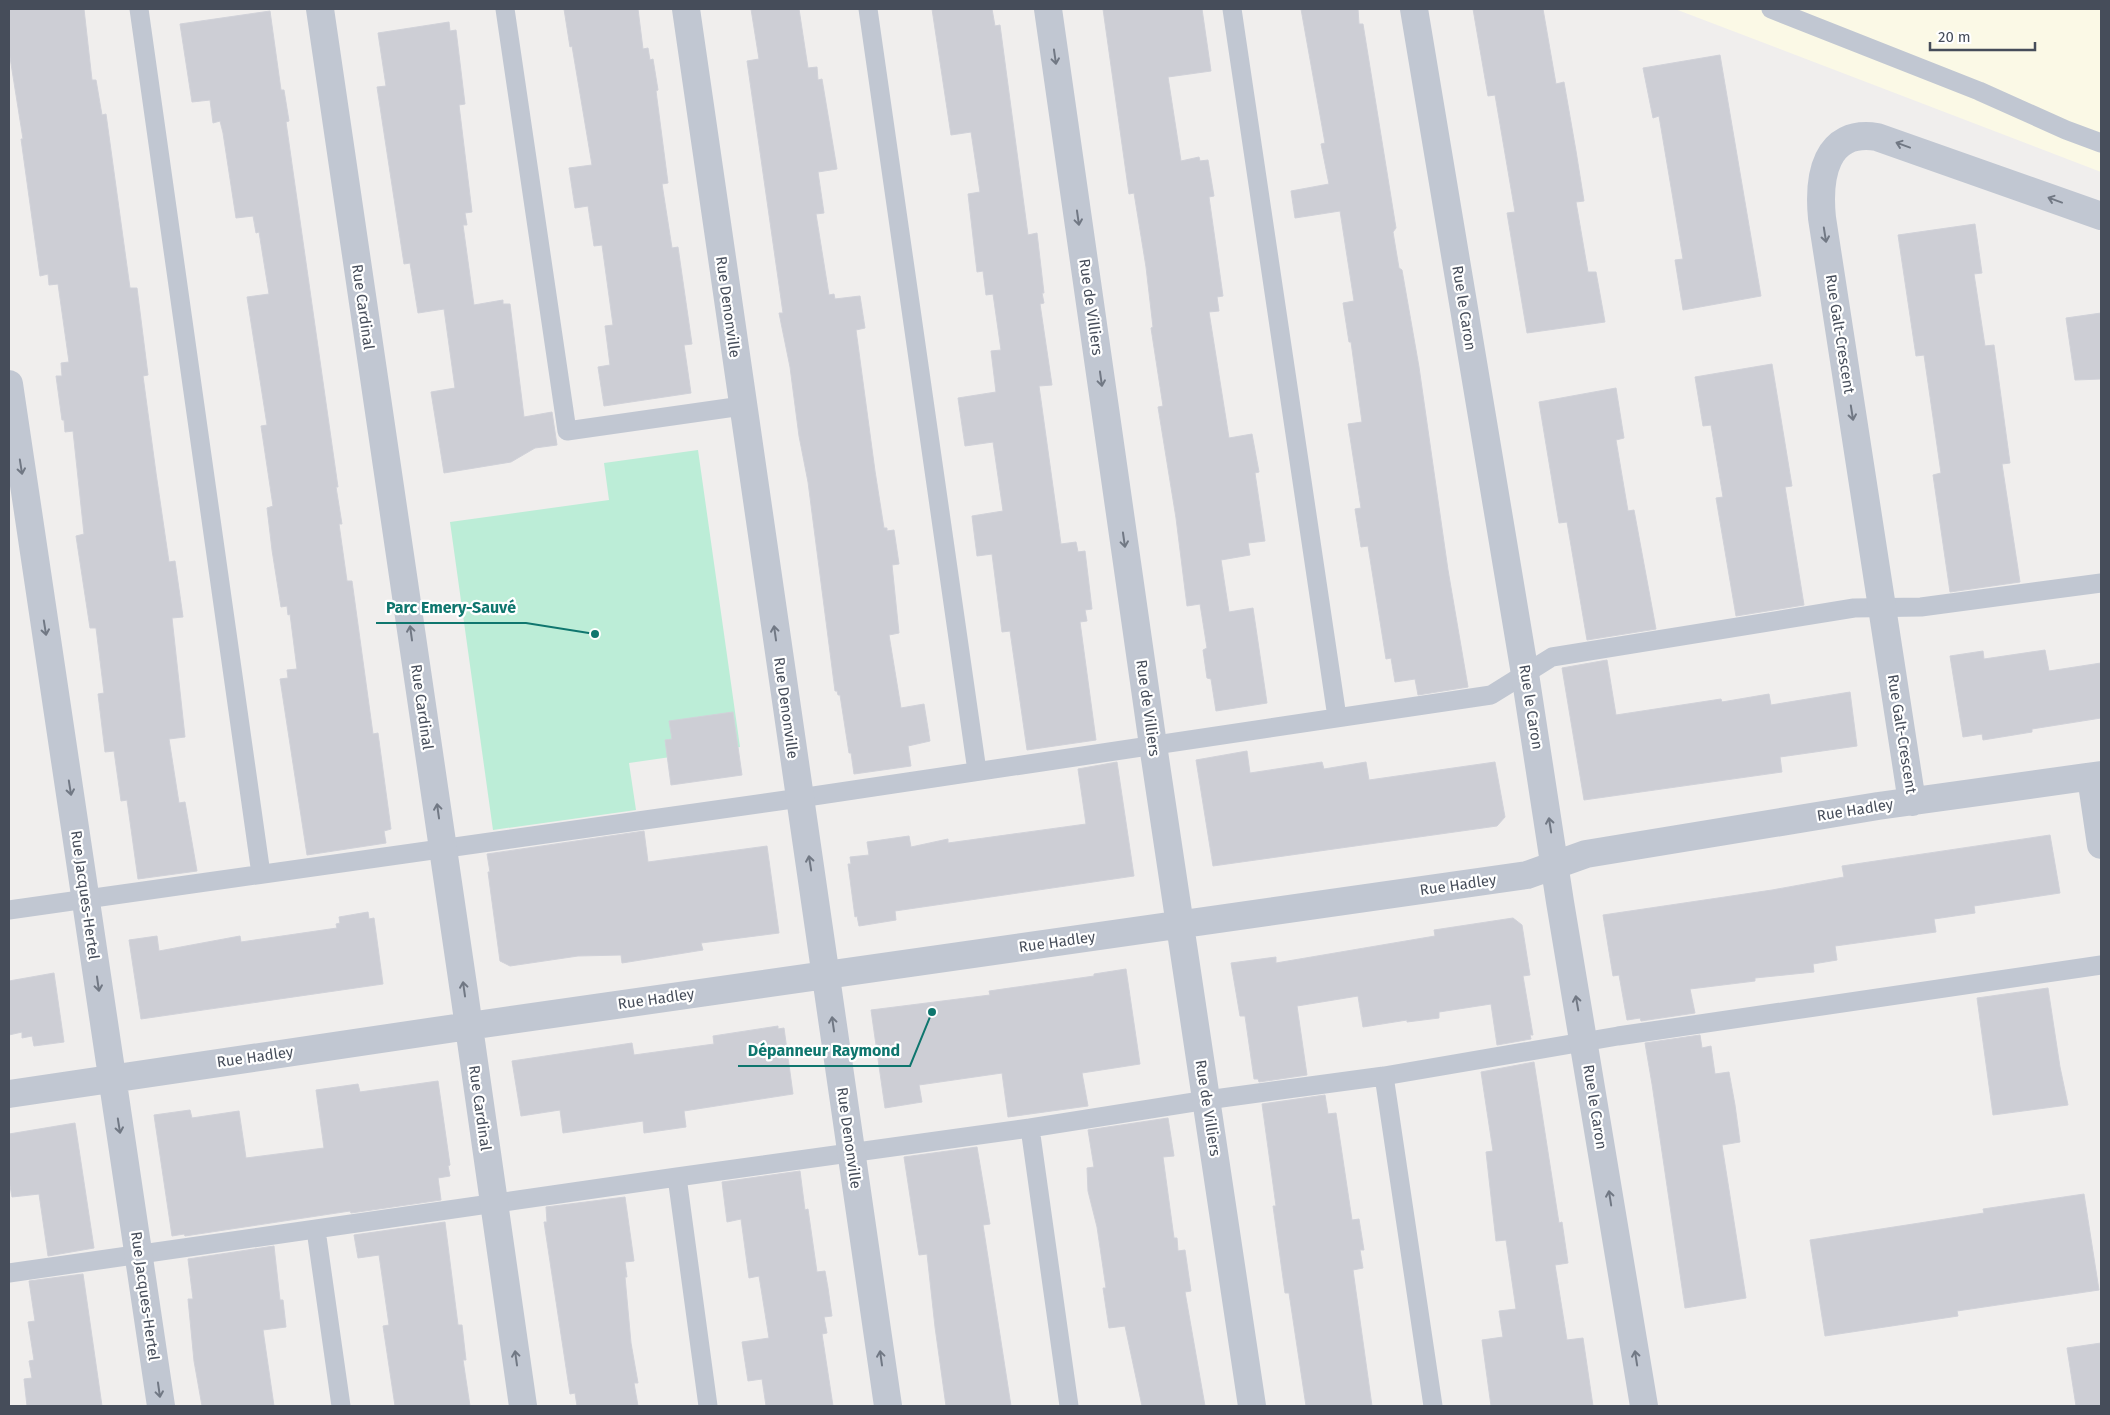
<svg xmlns="http://www.w3.org/2000/svg" width="2110" height="1415" font-family="'Fira Sans',sans-serif">
<rect width="100%" height="100%" fill="#f0eeed"/>
<!-- commercial -->
<path fill="#fbf9e6" d="M 1675,9 L 2101,9 L 2101,172 L 1874,85 Z"/>
<!-- green -->
<path fill="#bcedd7" d="M 698,450 L 740,747 L 629,763 L 636,810 L 493,830 L 450,522 L 609,500 L 604,463 Z"/>
<!-- building -->
<path fill="#cdced5" stroke="#d1d2d9" d="M 9,9 L 84,9 L 92,80 L 96,80 L 102,115 L 106,114 L 130,288 L 137,288 L 148,375 L 143,376 L 156,473 L 169,562 L 175,561 L 183,617 L 172,618 L 185,737 L 169,739 L 179,803 L 185,802 L 197,871 L 138,879 L 127,800 L 121,801 L 114,751 L 105,752 L 98,694 L 104,693 L 96,628 L 90,628 L 76,536 L 84,534 L 73,431 L 65,432 L 64,420 L 62,420 L 56,376 L 62,376 L 61,363 L 69,362 L 58,284 L 49,285 L 48,274 L 40,276 L 21,139 L 23,139 L 9,51 Z
M 564,9 L 638,9 L 643,49 L 648,48 L 650,60 L 653,59 L 658,90 L 656,91 L 668,183 L 662,184 L 672,248 L 678,247 L 692,344 L 684,345 L 691,393 L 604,406 L 598,367 L 610,365 L 605,326 L 613,325 L 602,245 L 594,246 L 588,206 L 575,208 L 569,168 L 592,165 L 572,46 L 570,47 Z
M 751,9 L 799,9 L 808,68 L 817,67 L 818,80 L 822,79 L 837,169 L 818,172 L 824,213 L 816,214 L 829,295 L 834,294 L 835,299 L 860,296 L 865,328 L 856,330 L 875,471 L 884,528 L 887,528 L 887,531 L 894,530 L 899,564 L 892,565 L 899,633 L 889,635 L 901,708 L 924,704 L 930,741 L 908,746 L 911,766 L 854,774 L 851,753 L 849,753 L 840,695 L 838,695 L 837,691 L 835,691 L 808,482 L 799,436 L 790,367 L 779,313 L 783,313 L 747,61 L 759,59 Z
M 932,9 L 992,9 L 995,26 L 1000,25 L 1028,235 L 1037,233 L 1044,293 L 1042,293 L 1044,303 L 1040,304 L 1052,385 L 1039,386 L 1061,544 L 1076,542 L 1078,552 L 1085,551 L 1092,609 L 1085,610 L 1087,621 L 1080,622 L 1096,740 L 1027,750 L 1010,631 L 1002,632 L 992,554 L 977,556 L 972,516 L 1003,511 L 993,442 L 965,446 L 958,398 L 996,392 L 991,351 L 1001,350 L 993,294 L 986,295 L 983,271 L 977,272 L 968,194 L 980,192 L 971,132 L 951,135 Z
M 1103,9 L 1202,9 L 1211,71 L 1168,77 L 1181,161 L 1199,157 L 1200,161 L 1208,160 L 1214,196 L 1209,197 L 1223,296 L 1217,297 L 1219,311 L 1209,312 L 1229,438 L 1252,434 L 1259,472 L 1255,473 L 1265,541 L 1248,543 L 1250,555 L 1221,560 L 1229,612 L 1253,608 L 1267,703 L 1216,711 L 1211,679 L 1207,678 L 1203,650 L 1207,648 L 1200,604 L 1187,606 L 1176,518 L 1158,407 L 1163,406 L 1151,328 L 1153,327 L 1146,267 L 1134,193 L 1129,194 Z
M 1301,9 L 1358,9 L 1359,24 L 1363,24 L 1396,228 L 1393,232 L 1399,268 L 1402,270 L 1419,367 L 1448,570 L 1468,687 L 1418,695 L 1415,679 L 1395,682 L 1391,658 L 1386,659 L 1368,546 L 1361,547 L 1355,509 L 1361,508 L 1348,424 L 1362,422 L 1351,342 L 1349,342 L 1343,303 L 1354,301 L 1340,211 L 1295,218 L 1291,191 L 1329,184 L 1321,144 L 1325,143 Z
M 1473,9 L 1543,9 L 1556,84 L 1564,82 L 1576,151 L 1584,201 L 1576,202 L 1588,272 L 1596,272 L 1605,322 L 1527,333 L 1507,213 L 1515,212 L 1495,95 L 1488,96 Z
M 270,11 L 281,90 L 284,90 L 289,121 L 286,122 L 338,487 L 336,487 L 342,524 L 339,524 L 347,581 L 352,581 L 373,734 L 378,733 L 391,829 L 384,831 L 386,843 L 307,855 L 280,679 L 288,678 L 287,670 L 297,669 L 290,614 L 288,615 L 287,606 L 281,607 L 272,550 L 267,508 L 273,506 L 261,426 L 267,425 L 247,297 L 269,294 L 259,232 L 256,233 L 253,216 L 236,218 L 223,133 L 220,121 L 213,123 L 210,100 L 192,102 L 180,24 Z
M 449,22 L 450,31 L 456,30 L 465,104 L 459,105 L 472,212 L 465,213 L 467,225 L 463,225 L 474,305 L 503,300 L 503,304 L 510,304 L 524,417 L 552,412 L 557,445 L 535,448 L 511,462 L 444,473 L 431,392 L 455,388 L 444,309 L 418,313 L 410,263 L 404,264 L 377,87 L 386,86 L 378,33 Z
M 1720,55 L 1761,296 L 1683,310 L 1675,260 L 1683,259 L 1671,187 L 1659,116 L 1653,118 L 1643,68 Z
M 1975,224 L 1982,273 L 1974,274 L 1985,346 L 1994,345 L 2010,463 L 2002,464 L 2020,582 L 1950,592 L 1933,475 L 1941,473 L 1924,355 L 1916,356 L 1898,235 Z
M 2101,313 L 2101,379 L 2075,380 L 2066,318 Z
M 1772,364 L 1792,486 L 1785,487 L 1804,605 L 1736,616 L 1716,498 L 1723,497 L 1711,425 L 1703,426 L 1695,377 Z
M 1616,388 L 1624,438 L 1616,440 L 1628,511 L 1634,510 L 1656,629 L 1587,640 L 1567,522 L 1559,523 L 1539,402 Z
M 2045,650 L 2049,671 L 2101,663 L 2101,718 L 2032,729 L 2032,732 L 1983,740 L 1982,734 L 1963,737 L 1950,656 L 1983,651 L 1984,659 Z
M 1607,660 L 1616,715 L 1721,699 L 1722,702 L 1769,694 L 1771,705 L 1850,692 L 1857,746 L 1780,757 L 1782,772 L 1584,800 L 1562,668 Z
M 733,712 L 742,775 L 671,785 L 665,740 L 672,739 L 669,721 Z
M 1247,751 L 1250,773 L 1322,762 L 1324,769 L 1366,762 L 1369,780 L 1495,762 L 1505,817 L 1497,826 L 1213,866 L 1196,760 Z
M 1117,762 L 1134,876 L 895,911 L 896,920 L 859,926 L 857,916 L 855,917 L 848,864 L 851,864 L 850,857 L 869,855 L 867,842 L 909,836 L 911,847 L 948,839 L 948,843 L 1086,824 L 1078,769 Z
M 644,831 L 648,862 L 767,846 L 779,933 L 701,943 L 703,950 L 622,963 L 621,955 L 578,956 L 510,966 L 500,961 L 488,872 L 490,872 L 487,854 Z
M 2050,835 L 2060,893 L 1974,906 L 1975,913 L 1934,919 L 1936,932 L 1835,946 L 1837,960 L 1813,964 L 1814,972 L 1755,978 L 1755,981 L 1690,989 L 1695,1013 L 1641,1021 L 1640,1018 L 1627,1020 L 1619,975 L 1613,976 L 1603,915 L 1772,890 L 1844,877 L 1842,866 Z
M 368,912 L 369,919 L 374,918 L 383,984 L 141,1019 L 129,940 L 157,936 L 159,951 L 240,936 L 241,942 L 337,928 L 336,924 L 340,923 L 339,917 Z
M 1513,918 L 1522,925 L 1530,975 L 1523,976 L 1533,1035 L 1530,1035 L 1531,1039 L 1497,1045 L 1491,1004 L 1439,1012 L 1439,1018 L 1407,1022 L 1407,1020 L 1363,1027 L 1358,996 L 1297,1006 L 1307,1075 L 1259,1082 L 1258,1079 L 1254,1079 L 1245,1016 L 1240,1016 L 1231,963 L 1276,957 L 1276,963 L 1435,936 L 1434,930 Z
M 1126,969 L 1140,1064 L 1082,1073 L 1088,1106 L 1008,1117 L 1002,1073 L 919,1085 L 922,1102 L 885,1108 L 871,1010 L 990,995 L 989,991 L 1094,976 L 1094,974 Z
M 54,973 L 64,1042 L 34,1046 L 32,1036 L 22,1038 L 22,1032 L 9,1035 L 9,981 Z
M 2048,988 L 2060,1067 L 2068,1105 L 1993,1115 L 1977,998 Z
M 778,1026 L 778,1029 L 784,1028 L 793,1094 L 684,1111 L 686,1127 L 644,1133 L 643,1121 L 563,1133 L 560,1110 L 521,1116 L 512,1061 L 632,1043 L 634,1055 L 714,1044 L 713,1036 Z
M 1700,1035 L 1702,1048 L 1711,1046 L 1715,1074 L 1729,1072 L 1735,1105 L 1740,1142 L 1722,1145 L 1746,1298 L 1685,1308 L 1652,1084 L 1645,1043 Z
M 1534,1062 L 1559,1223 L 1562,1222 L 1568,1263 L 1555,1265 L 1567,1340 L 1583,1338 L 1593,1406 L 1491,1406 L 1482,1340 L 1503,1337 L 1499,1311 L 1516,1309 L 1506,1240 L 1496,1241 L 1486,1152 L 1493,1151 L 1481,1072 Z
M 438,1081 L 450,1165 L 448,1166 L 450,1176 L 438,1178 L 441,1200 L 351,1213 L 350,1211 L 185,1236 L 184,1234 L 172,1236 L 154,1115 L 190,1110 L 192,1118 L 239,1111 L 246,1158 L 324,1148 L 316,1090 L 358,1084 L 360,1092 Z
M 1325,1095 L 1328,1114 L 1336,1113 L 1352,1220 L 1359,1219 L 1364,1250 L 1360,1250 L 1363,1268 L 1353,1270 L 1372,1406 L 1306,1406 L 1289,1293 L 1285,1293 L 1273,1206 L 1276,1206 L 1262,1104 Z
M 1168,1118 L 1174,1156 L 1163,1157 L 1174,1238 L 1177,1238 L 1178,1251 L 1185,1250 L 1191,1291 L 1185,1292 L 1205,1406 L 1142,1406 L 1125,1326 L 1109,1328 L 1103,1288 L 1106,1288 L 1097,1227 L 1088,1191 L 1087,1168 L 1094,1167 L 1088,1130 Z
M 75,1123 L 94,1248 L 48,1256 L 39,1194 L 12,1197 L 9,1180 L 9,1134 Z
M 977,1147 L 990,1224 L 983,1225 L 1011,1406 L 946,1406 L 935,1327 L 927,1254 L 919,1255 L 904,1157 Z
M 800,1171 L 805,1210 L 808,1209 L 817,1272 L 825,1271 L 828,1288 L 832,1316 L 824,1317 L 827,1333 L 822,1334 L 833,1406 L 766,1406 L 762,1379 L 748,1381 L 742,1342 L 769,1338 L 759,1276 L 749,1278 L 741,1219 L 727,1222 L 722,1182 Z
M 2084,1194 L 2099,1290 L 1957,1311 L 1958,1316 L 1825,1336 L 1810,1240 L 1984,1213 L 1983,1209 Z
M 625,1197 L 634,1261 L 625,1262 L 627,1277 L 625,1277 L 631,1343 L 638,1383 L 634,1383 L 638,1406 L 577,1406 L 575,1393 L 570,1394 L 544,1222 L 547,1222 L 546,1207 Z
M 445,1222 L 458,1325 L 462,1325 L 466,1360 L 463,1360 L 470,1406 L 395,1406 L 383,1326 L 389,1325 L 379,1255 L 358,1258 L 354,1235 Z
M 274,1246 L 280,1300 L 283,1300 L 286,1327 L 263,1330 L 274,1406 L 202,1406 L 194,1361 L 188,1299 L 193,1299 L 188,1259 Z
M 83,1274 L 102,1406 L 27,1406 L 24,1379 L 32,1378 L 29,1361 L 34,1360 L 28,1322 L 35,1321 L 29,1281 Z
M 2101,1343 L 2101,1406 L 2076,1406 L 2067,1348 Z"/>
<g fill="none" stroke-linecap="round" stroke-linejoin="round">
<!-- lane -->
<path stroke="#c1c7d2" stroke-width="19" d="M 139,9 L 261,874
M 505,9 L 567,431 L 742,406
M 868,9 L 977,771
M 1232,9 L 1337,717
M 1771,9 L 1979,91 L 2066,130 L 2101,143
M 9,910 L 800,798 L 1491,695 L 1552,657 L 1854,608 L 1921,607 L 2101,583
M 1384,1076 L 1433,1406
M 1030,1128 L 1069,1406
M 677,1177 L 708,1406
M 316,1230 L 341,1406
M 9,1273 L 677,1177 L 1030,1128 L 1207,1100 L 1384,1076 L 1618,1036 L 2101,965"/>
<!-- street -->
<path stroke="#c1c7d2" stroke-width="28" d="M 320,9 L 464,992 L 523,1406
M 686,9 L 888,1406
M 1048,9 L 1153,745 L 1252,1406
M 1414,9 L 1525,674 L 1560,902 L 1644,1406
M 9,384 L 161,1406
M 2091,777 L 2101,845
M 1912,802 L 1822,218 C 1818,177 1825,129 1877,137 L 2101,216
M 9,1094 L 469,1026 L 1527,875 L 1586,854 L 1878,806 L 2101,775"/>
</g>
<!-- one-way arrows -->
<defs><path id="oneway-shaft" d="M-6 0H5M1.5-3L5.5 0L1.5 3" fill="none" stroke-width="1.6" stroke-linecap="round" stroke-linejoin="round" transform="scale(1.25)"/></defs>
<g stroke="#717884">
<use href="#oneway-shaft" transform="translate(1055 57) rotate(82)"/>
<use href="#oneway-shaft" transform="translate(1903 145) rotate(-160)"/>
<use href="#oneway-shaft" transform="translate(2055 200) rotate(-160)"/>
<use href="#oneway-shaft" transform="translate(1078 218) rotate(82)"/>
<use href="#oneway-shaft" transform="translate(1825 235) rotate(81)"/>
<use href="#oneway-shaft" transform="translate(1101 379) rotate(82)"/>
<use href="#oneway-shaft" transform="translate(1852 413) rotate(81)"/>
<use href="#oneway-shaft" transform="translate(21 467) rotate(81)"/>
<use href="#oneway-shaft" transform="translate(1124 540) rotate(82)"/>
<use href="#oneway-shaft" transform="translate(45 628) rotate(81)"/>
<use href="#oneway-shaft" transform="translate(411 633) rotate(-98)"/>
<use href="#oneway-shaft" transform="translate(775 633) rotate(-98)"/>
<use href="#oneway-shaft" transform="translate(70 788) rotate(81)"/>
<use href="#oneway-shaft" transform="translate(438 811) rotate(-98)"/>
<use href="#oneway-shaft" transform="translate(1550 825) rotate(-99)"/>
<use href="#oneway-shaft" transform="translate(810 863) rotate(-99)"/>
<use href="#oneway-shaft" transform="translate(98 984) rotate(82)"/>
<use href="#oneway-shaft" transform="translate(464 989) rotate(-98)"/>
<use href="#oneway-shaft" transform="translate(1577 1003) rotate(-100)"/>
<use href="#oneway-shaft" transform="translate(833 1024) rotate(-98)"/>
<use href="#oneway-shaft" transform="translate(119 1126) rotate(81)"/>
<use href="#oneway-shaft" transform="translate(1610 1198) rotate(-99)"/>
<use href="#oneway-shaft" transform="translate(516 1358) rotate(-98)"/>
<use href="#oneway-shaft" transform="translate(881 1358) rotate(-98)"/>
<use href="#oneway-shaft" transform="translate(1636 1358) rotate(-99)"/>
<use href="#oneway-shaft" transform="translate(159 1390) rotate(82)"/>
</g>
<g text-anchor="middle" stroke-width="4.5" stroke-linejoin="round" paint-order="stroke">
<!-- street labels -->
<g font-size="15" fill="#464d5a" stroke="#fff">
<text transform="translate(363 307) rotate(82)" y="5">Rue Cardinal</text>
<text transform="translate(728 307) rotate(82)" y="5">Rue Denonville</text>
<text transform="translate(1091 307) rotate(82)" y="5">Rue de Villiers</text>
<text transform="translate(1464 308) rotate(81)" y="5">Rue le Caron</text>
<text transform="translate(1840 334) rotate(81)" y="5">Rue Galt-Crescent</text>
<text transform="translate(422 707) rotate(82)" y="5">Rue Cardinal</text>
<text transform="translate(1531 707) rotate(81)" y="5">Rue le Caron</text>
<text transform="translate(786 708) rotate(82)" y="5">Rue Denonville</text>
<text transform="translate(1148 708) rotate(82)" y="5">Rue de Villiers</text>
<text transform="translate(1902 734) rotate(81)" y="5">Rue Galt-Crescent</text>
<text transform="translate(1855 810) rotate(-9)" y="5">Rue Hadley</text>
<text transform="translate(1458 885) rotate(-8)" y="5">Rue Hadley</text>
<text transform="translate(85 895) rotate(82)" y="5">Rue Jacques-Hertel</text>
<text transform="translate(1057 942) rotate(-8)" y="5">Rue Hadley</text>
<text transform="translate(656 999) rotate(-8)" y="5">Rue Hadley</text>
<text transform="translate(255 1057) rotate(-8)" y="5">Rue Hadley</text>
<text transform="translate(1595 1107) rotate(81)" y="5">Rue le Caron</text>
<text transform="translate(480 1108) rotate(82)" y="5">Rue Cardinal</text>
<text transform="translate(1208 1108) rotate(81)" y="5">Rue de Villiers</text>
<text transform="translate(849 1138) rotate(82)" y="5">Rue Denonville</text>
<text transform="translate(145 1296) rotate(82)" y="5">Rue Jacques-Hertel</text>
</g>
</g>
<!-- callouts -->
<path fill="none" stroke="#0f766e" stroke-width="2" d="M595 634L526 623H376M932 1012L910 1066H738"/>
<g fill="#0f766e" stroke="#fff" stroke-width="2">
<circle cx="595" cy="634" r="5"/>
<circle cx="932" cy="1012" r="5"/>
</g>
<g font-size="16" text-anchor="middle" font-weight="bold" fill="#0f766e" stroke="#fff" stroke-width="4.5" stroke-linejoin="round" paint-order="stroke">
<text x="451" y="613">Parc Emery-Sauvé</text>
<text x="824" y="1056">Dépanneur Raymond</text>
</g>
<!-- border -->
<rect width="2110" height="1415" fill="none" stroke="#464d5a" stroke-width="20"/>
<!-- scale -->
<path d="M1930 42v8h105v-8" fill="none" stroke="#464d5a" stroke-width="2.5"/>
<text x="1938" y="42" font-size="15" fill="#464d5a" stroke="#ffffff" stroke-width="4" paint-order="stroke">20 m</text>
</svg>
